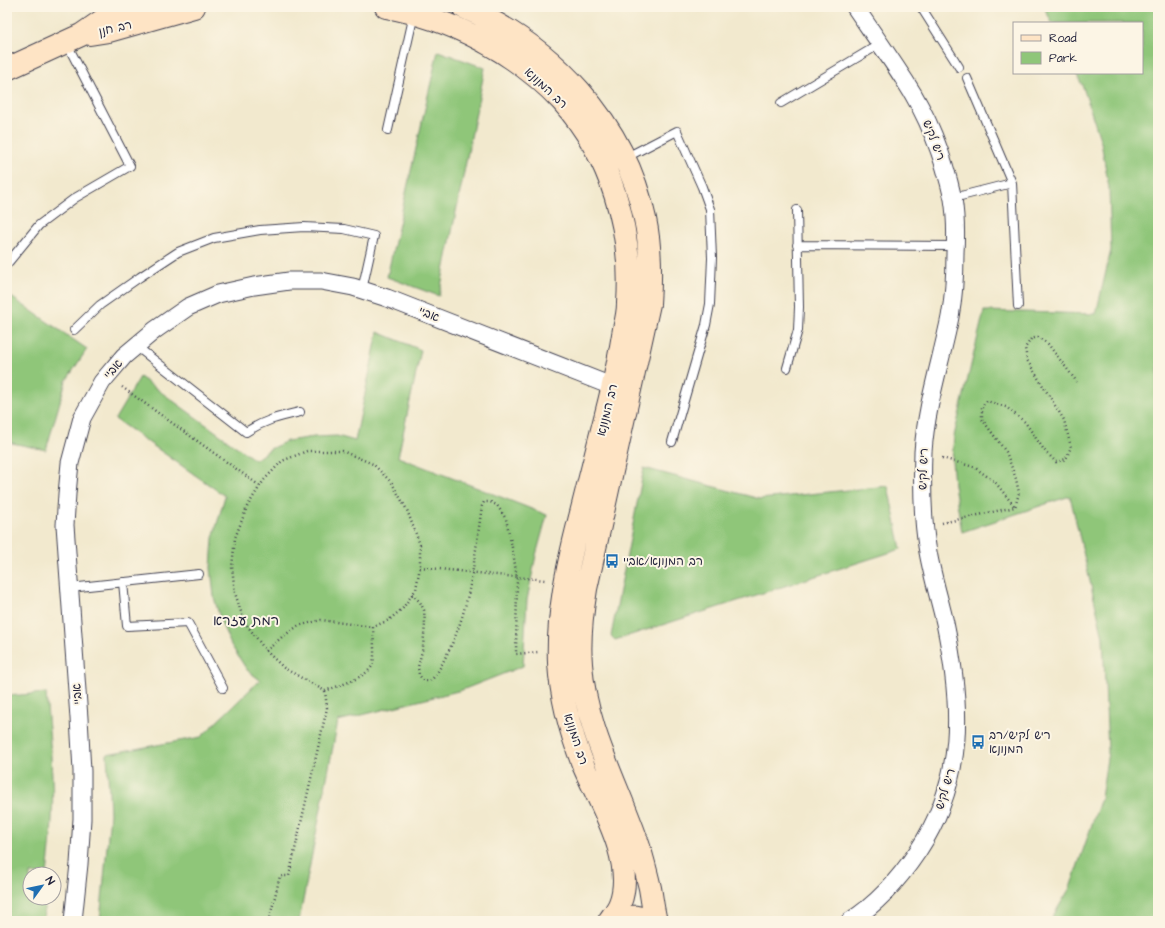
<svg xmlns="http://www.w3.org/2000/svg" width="1165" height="928" font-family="'Architects Daughter','Playpen Sans Hebrew',sans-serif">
<rect width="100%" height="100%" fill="#fcf5e5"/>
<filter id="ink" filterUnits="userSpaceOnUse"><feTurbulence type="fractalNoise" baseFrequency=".025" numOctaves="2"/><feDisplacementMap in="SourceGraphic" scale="8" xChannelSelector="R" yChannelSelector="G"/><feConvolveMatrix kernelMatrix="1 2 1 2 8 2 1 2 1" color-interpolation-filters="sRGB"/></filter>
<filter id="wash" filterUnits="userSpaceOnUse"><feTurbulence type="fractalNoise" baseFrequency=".012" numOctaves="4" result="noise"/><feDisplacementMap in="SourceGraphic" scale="16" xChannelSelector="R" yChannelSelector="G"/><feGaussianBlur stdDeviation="0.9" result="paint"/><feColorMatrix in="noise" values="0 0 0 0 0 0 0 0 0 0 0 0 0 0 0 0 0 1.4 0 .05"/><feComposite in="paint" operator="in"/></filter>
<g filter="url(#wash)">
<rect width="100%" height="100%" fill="#f2e9ce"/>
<!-- green -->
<path fill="#8fc679" stroke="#58745a" d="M 1044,7 L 1158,7 L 1158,921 L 1050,921 L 1070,888 L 1101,798 L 1108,752 L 1103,637 L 1070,496 L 962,532 L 954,485 L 952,460 L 954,436 L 984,311 L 1096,314 L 1111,250 L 1109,188 L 1101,142 L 1083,87 L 1076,73 L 1142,73 L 1142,23 L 1052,23 Z
M 438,51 L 485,68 L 439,296 L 387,277 Z
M 7,294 L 87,349 L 66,381 L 46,450 L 7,442 Z
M 378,332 L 421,350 L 398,457 L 547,515 L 536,555 L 527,600 L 523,666 L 462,690 L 338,721 L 299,921 L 100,921 L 110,814 L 107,754 L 201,737 L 260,680 L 247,670 L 231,645 L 221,622 L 214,597 L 211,568 L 213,538 L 225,496 L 115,419 L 140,377 L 255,460 L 270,449 L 287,441 L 314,437 L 337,436 L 355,441 Z
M 644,468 L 760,499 L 888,486 L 901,549 L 615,640 L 611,636 Z
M 46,693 C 48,720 51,748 52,776 C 54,808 51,842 47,874 L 30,874 L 30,898 L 45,898 L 43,921 L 7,921 L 7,696 Z"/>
</g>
<g filter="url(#ink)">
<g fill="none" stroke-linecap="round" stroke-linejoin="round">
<defs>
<path id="lane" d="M 921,7 L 959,67
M 967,78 L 1012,183 L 1018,306
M 781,103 L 880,44
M 388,130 L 414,14
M 625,158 L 677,131 L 702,187 L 710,209 L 712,258 L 710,304 L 706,325 L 672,442
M 953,198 L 1012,183
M 797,245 L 956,246
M 7,264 L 39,225 L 75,198 L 130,166 L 66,42
M 74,330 L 100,305 L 140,277 L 178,252 L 214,238 L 260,230 L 304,227 L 344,229 L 374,236 L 362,290
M 136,346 L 246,432 C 265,420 278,417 300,412
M 787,368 L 798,330 L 799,307 L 797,210
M 123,582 L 127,626 L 188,623 L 223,688
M 70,588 L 199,574"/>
<path id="street" d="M 73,921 L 79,864 L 82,819 L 82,771 L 79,718 L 65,525 L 67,494 L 70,463 L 82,418 L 102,382 L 107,376 L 124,356 L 155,330 L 188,307 L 218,294 L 254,286 L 289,281 L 321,281 L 353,287 L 387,298 L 624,391
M 850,921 C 879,903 900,878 918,851 C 966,778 962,704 945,623 C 939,597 931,572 927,546 C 922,515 922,483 923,452 C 926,406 941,362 950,317 C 954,296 955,274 955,253 C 956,235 956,217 953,199 C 944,158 928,116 905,81 C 889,56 872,32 855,7"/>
<path id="secondary" d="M 386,7 C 452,19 516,52 562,101 C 611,156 633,230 628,303 C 628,312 626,321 624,329 C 620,354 615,378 609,402 C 599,442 589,482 579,521 C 567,568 557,615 559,663 C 561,698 571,734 584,767 C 600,804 636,862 620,903 C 618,909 613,915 609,921
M 463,7 C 552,45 625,123 645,219 C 651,247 651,275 649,304 L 586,589 C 582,613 579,639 581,664 C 585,726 616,781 636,838 C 642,854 646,871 650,888 C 652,899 653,910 656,921
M 90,34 L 109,31 L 194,7
M 7,69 L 81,35 L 107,17 L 129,7
M 612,921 C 624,915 637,915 650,921"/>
</defs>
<!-- lane casing -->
<use href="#lane" stroke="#414051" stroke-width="10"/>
<!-- street casing -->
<use href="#street" stroke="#414051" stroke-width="19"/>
<!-- secondary casing -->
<use href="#secondary" stroke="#414051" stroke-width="24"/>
<!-- path -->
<path stroke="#414051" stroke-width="2.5" stroke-dasharray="1 3" stroke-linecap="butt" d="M 122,387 L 260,486
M 942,458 L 974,467 L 995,482 L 1015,507
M 942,523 L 1015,507 L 1019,493 L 1016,479 L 1006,452 L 982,419 L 982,406 L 987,401 L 1006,407 L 1025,422 L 1044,450 L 1056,462 L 1066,459 L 1071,447 L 1064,420 L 1027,360 L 1025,348 L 1031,339 L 1038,337 L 1048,344 L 1077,382
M 420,567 L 545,580
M 412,594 L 420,602 L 424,610 L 425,624 L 423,647 L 418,667 L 419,675 L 424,681 L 430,681 C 437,675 441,666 445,658 C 471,610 474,559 482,506 L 484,502 L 490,502 L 497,505 L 506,519 L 513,552 L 517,578 L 516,654 L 538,652
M 266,651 L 282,637 L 298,626 L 321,620 L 373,627 L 389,620 L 403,608 L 416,589 L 420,567 L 420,545 L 407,510 L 392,483 L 373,464 L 342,451 L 307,451 L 282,461 L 264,480 L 260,486 L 247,507 L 235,538 L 232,567 L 235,593 L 244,621 L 266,651 L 284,668 L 325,691 L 327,708 L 289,876 L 280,876 L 269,921
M 325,691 C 337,686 366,678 372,666 C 376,657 373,637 373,627"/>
<!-- lane -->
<use href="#lane" stroke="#fff" stroke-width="8"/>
<!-- street -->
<use href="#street" stroke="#fff" stroke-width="17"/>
<!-- secondary -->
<use href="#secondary" stroke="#fee4c5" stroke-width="22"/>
</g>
</g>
<!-- icons -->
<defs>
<symbol id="bus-bare" viewBox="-9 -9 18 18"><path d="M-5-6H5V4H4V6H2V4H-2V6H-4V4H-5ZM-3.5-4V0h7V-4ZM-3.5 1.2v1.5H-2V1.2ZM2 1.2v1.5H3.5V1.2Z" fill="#1f6fb2" stroke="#fcf5e5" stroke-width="2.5" paint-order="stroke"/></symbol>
</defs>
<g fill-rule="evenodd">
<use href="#bus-bare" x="602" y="551" width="20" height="20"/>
<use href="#bus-bare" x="968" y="732" width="20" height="20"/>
</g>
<g text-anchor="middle" stroke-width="4" stroke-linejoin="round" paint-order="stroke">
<!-- street labels -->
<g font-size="12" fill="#22223b" stroke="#fcf5e5">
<text transform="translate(115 28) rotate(-13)" y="4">רב חנן</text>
<text transform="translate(546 88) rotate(43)" y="4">רב המנונא</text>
<text transform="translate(934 140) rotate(69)" y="4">ריש לקיש</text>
<text transform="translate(429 314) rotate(22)" y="4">אביי</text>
<text transform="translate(113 369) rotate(-50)" y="4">אביי</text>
<text transform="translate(607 410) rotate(-76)" y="4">רב המנונא</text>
<text transform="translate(923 469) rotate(-88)" y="4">ריש לקיש</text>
<text transform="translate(77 694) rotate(-94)" y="4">אביי</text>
<text transform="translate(576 739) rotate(72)" y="4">רב המנונא</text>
<text transform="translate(945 789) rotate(-73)" y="4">ריש לקיש</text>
</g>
<!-- poi labels -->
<g font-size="12" fill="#22223b" stroke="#fcf5e5" text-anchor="start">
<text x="623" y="565">רב המנונא/אביי</text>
<text x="989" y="739">ריש לקיש/רב<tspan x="989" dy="14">המנונא</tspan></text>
</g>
<!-- quarter labels -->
<g font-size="14" fill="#22223b" stroke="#fcf5e5">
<text x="246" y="625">רמת עזרא</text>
</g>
</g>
<!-- margin -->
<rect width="1165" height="928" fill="none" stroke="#fcf5e5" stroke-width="24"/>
<!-- legend -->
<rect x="1013" y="22" width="130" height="52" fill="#fcf5e5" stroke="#a5a1a1"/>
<rect x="1021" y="35" width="20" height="6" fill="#fee4c5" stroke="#a5a1a1"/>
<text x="1049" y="42" font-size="12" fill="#22223b">Road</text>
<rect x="1021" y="52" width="20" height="12" fill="#8fc679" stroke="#a5a1a1"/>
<text x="1049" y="62" font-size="12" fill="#22223b">Park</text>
<!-- north arrow -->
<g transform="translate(42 886) rotate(57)"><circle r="19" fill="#fcf5e5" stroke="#a5a1a1"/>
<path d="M0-3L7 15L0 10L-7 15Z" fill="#1f6fb2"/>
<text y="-6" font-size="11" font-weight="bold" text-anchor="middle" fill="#22223b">N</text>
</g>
</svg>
